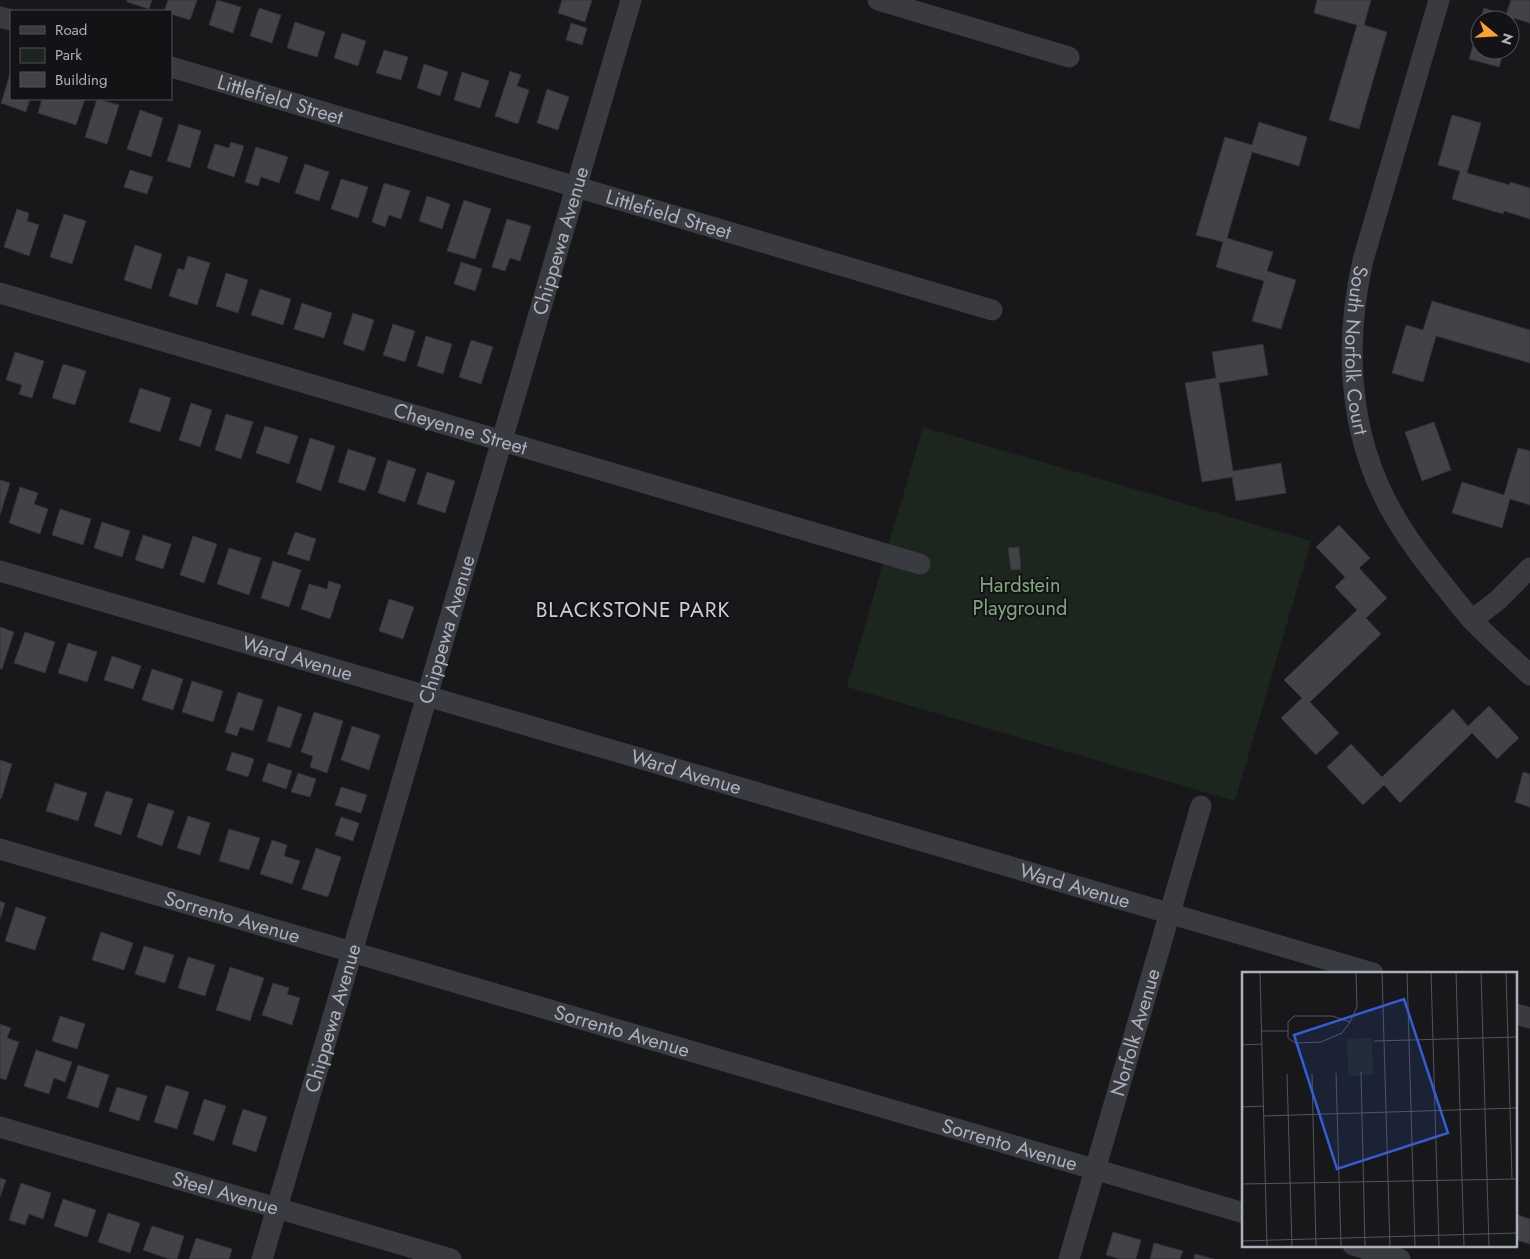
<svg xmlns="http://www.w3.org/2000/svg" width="1530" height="1259" font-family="Jost,sans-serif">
<rect width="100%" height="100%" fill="#18181b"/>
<!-- green -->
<path fill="#1d261e" d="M 923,427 L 1311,541 L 1235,801 L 847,687 Z"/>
<!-- building -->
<path fill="#424348" stroke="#323237" d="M 127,0 L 152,0 L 149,9 L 127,2 Z
M 168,0 L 197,0 L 190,20 L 171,14 L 171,11 L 164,11 Z
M 217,0 L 241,7 L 233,33 L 209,25 Z
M 562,0 L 592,0 L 585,22 L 558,13 Z
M 1317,0 L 1371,0 L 1364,25 L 1387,32 L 1359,129 L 1329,120 L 1357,25 L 1314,13 Z
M 1511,0 L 1530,0 L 1530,23 L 1513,18 L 1510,30 L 1510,20 L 1480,20 L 1484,8 L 1506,15 Z
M 259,8 L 281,15 L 272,43 L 250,36 Z
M 295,22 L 325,32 L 317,57 L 287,48 Z
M 1480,22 L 1480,50 L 1504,50 L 1499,67 L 1469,59 Z
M 571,23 L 587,28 L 582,45 L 566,40 Z
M 342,33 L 366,41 L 358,66 L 334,58 Z
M 384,50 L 408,57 L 401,80 L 376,73 Z
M 424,64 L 448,72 L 440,96 L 417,88 Z
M 11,71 L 11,99 L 30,99 L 26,112 L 1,103 Z
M 510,71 L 521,75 L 517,86 L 529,90 L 518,124 L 495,116 Z
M 462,72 L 489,81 L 480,108 L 454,100 Z
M 547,89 L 569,97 L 558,130 L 537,123 Z
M 42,99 L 85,99 L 76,125 L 38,113 Z
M 97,99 L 119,105 L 107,144 L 85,137 Z
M 140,110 L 163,118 L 151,157 L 127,149 Z
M 1452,115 L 1481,123 L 1467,173 L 1510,185 L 1510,182 L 1530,188 L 1530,219 L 1504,211 L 1503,214 L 1452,199 L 1460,171 L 1438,165 Z
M 1259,122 L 1307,137 L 1299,166 L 1252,152 L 1227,238 L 1273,252 L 1267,271 L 1296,280 L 1281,329 L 1252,321 L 1264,281 L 1216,267 L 1223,242 L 1196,235 L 1225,137 L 1252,145 Z
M 179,124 L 201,131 L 190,168 L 167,161 Z
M 231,142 L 244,146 L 234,177 L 207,168 L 215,144 L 229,148 Z
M 256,147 L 288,157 L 279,183 L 261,177 L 258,186 L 245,182 Z
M 305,164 L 329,172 L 319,201 L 295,193 Z
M 130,170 L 153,177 L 147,194 L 124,187 Z
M 341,179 L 368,187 L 358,218 L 331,209 Z
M 384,183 L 410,191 L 401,219 L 389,215 L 385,227 L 372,222 Z
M 427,196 L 450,204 L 442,229 L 419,221 Z
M 464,200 L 491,209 L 475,259 L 447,251 Z
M 17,209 L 29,213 L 27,221 L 39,225 L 29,256 L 4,247 Z
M 64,214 L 86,221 L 72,264 L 50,257 Z
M 507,219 L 531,226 L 520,261 L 510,258 L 505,271 L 492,267 Z
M 135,245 L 162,254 L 151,289 L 124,280 Z
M 188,256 L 210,263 L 197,305 L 169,296 L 178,268 L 184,270 Z
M 461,262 L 482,269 L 475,291 L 454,284 Z
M 226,273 L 248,280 L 238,313 L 216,306 Z
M 260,289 L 291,299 L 283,325 L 251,315 Z
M 1432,301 L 1530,330 L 1530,363 L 1436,336 L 1423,382 L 1392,373 L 1406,325 L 1423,330 Z
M 302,303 L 332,313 L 324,338 L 294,329 Z
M 353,313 L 374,320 L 364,351 L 343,344 Z
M 393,324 L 415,331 L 405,362 L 383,355 Z
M 426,336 L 452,344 L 443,374 L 417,366 Z
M 471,340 L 493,347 L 481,384 L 459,377 Z
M 1263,344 L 1268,375 L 1219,383 L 1233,471 L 1281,463 L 1286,493 L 1236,501 L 1232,477 L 1202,482 L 1185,383 L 1216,378 L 1212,352 Z
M 15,352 L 44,361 L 32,398 L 19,394 L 22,385 L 6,380 Z
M 63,364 L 86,371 L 75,405 L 52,398 Z
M 140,388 L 171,398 L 160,432 L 129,422 Z
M 191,403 L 212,410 L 200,447 L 179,440 Z
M 226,414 L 253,422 L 241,459 L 215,450 Z
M 1434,422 L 1451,470 L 1422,481 L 1405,432 Z
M 265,426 L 298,436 L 289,464 L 256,453 Z
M 310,438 L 335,446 L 321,491 L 296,482 Z
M 1518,448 L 1530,451 L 1530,505 L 1510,499 L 1502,528 L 1452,513 L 1462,482 L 1504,495 Z
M 348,449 L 376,458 L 365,491 L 338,482 Z
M 388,460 L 416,469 L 405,502 L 378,493 Z
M 427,472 L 455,481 L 445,513 L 417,504 Z
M 0,480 L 10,483 L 0,515 Z
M 20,487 L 38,493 L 34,504 L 48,509 L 40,534 L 9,523 Z
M 60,509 L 91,519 L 83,545 L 52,535 Z
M 102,522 L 130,531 L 122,557 L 94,548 Z
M 1339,525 L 1370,558 L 1359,568 L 1387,598 L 1366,618 L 1381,634 L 1310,702 L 1339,733 L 1316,755 L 1281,718 L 1302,698 L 1284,680 L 1357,610 L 1335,587 L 1345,577 L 1316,547 Z
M 295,532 L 316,539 L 309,561 L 287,554 Z
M 143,535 L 171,544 L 163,569 L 135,560 Z
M 193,536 L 217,544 L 204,583 L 180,575 Z
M 1019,547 L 1021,569 L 1011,570 L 1008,548 Z
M 229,548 L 261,558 L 249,595 L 217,584 Z
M 273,561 L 301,570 L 289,607 L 261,598 Z
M 329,581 L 341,585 L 330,619 L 301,609 L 309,584 L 327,589 Z
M 389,599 L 414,607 L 403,639 L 379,631 Z
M 0,627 L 14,632 L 2,669 L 0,669 Z
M 25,632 L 55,642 L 45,673 L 14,663 Z
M 68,643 L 97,652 L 87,682 L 58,673 Z
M 112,656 L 141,666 L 133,689 L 104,680 Z
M 152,669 L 183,679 L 173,710 L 142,700 Z
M 192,681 L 223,691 L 213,722 L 182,712 Z
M 238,692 L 263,700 L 253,731 L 240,727 L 237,736 L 225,732 Z
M 278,706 L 302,714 L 290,748 L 267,741 Z
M 1489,706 L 1519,738 L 1497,759 L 1472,733 L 1400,803 L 1384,785 L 1363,805 L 1327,767 L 1351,744 L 1382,777 L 1453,709 L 1468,726 Z
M 314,712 L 343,721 L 327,773 L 310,767 L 313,756 L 301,752 Z
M 352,726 L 380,735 L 369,770 L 341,760 Z
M 232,752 L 254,759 L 248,777 L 226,770 Z
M 0,760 L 12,764 L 1,799 L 0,798 Z
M 268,763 L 292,771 L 286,789 L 262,781 Z
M 1523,772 L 1530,774 L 1530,807 L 1515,802 Z
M 298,773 L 316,779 L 310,797 L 291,792 Z
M 55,783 L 87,793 L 78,821 L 46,811 Z
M 341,787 L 367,795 L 361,813 L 335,805 Z
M 106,791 L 133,799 L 121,835 L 94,826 Z
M 148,803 L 174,811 L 162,846 L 137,837 Z
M 188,816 L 210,823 L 200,855 L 177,848 Z
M 341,817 L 359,823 L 353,841 L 335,835 Z
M 229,829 L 260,838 L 249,870 L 219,861 Z
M 272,840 L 287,845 L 284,856 L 300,861 L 292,884 L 260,874 Z
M 316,848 L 341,857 L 328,897 L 302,889 Z
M 0,901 L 5,903 L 0,919 Z
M 16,907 L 46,917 L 35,950 L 5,941 Z
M 101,932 L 133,943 L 124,970 L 92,960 Z
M 144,946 L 174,955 L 165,983 L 135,974 Z
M 188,957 L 215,965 L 205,996 L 178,988 Z
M 230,967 L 264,978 L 250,1021 L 216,1010 Z
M 273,983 L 289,988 L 287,994 L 300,998 L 292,1025 L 262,1015 Z
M 60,1016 L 85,1024 L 77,1049 L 52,1041 Z
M 0,1024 L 11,1028 L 7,1038 L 19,1042 L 6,1080 L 0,1078 Z
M 36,1050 L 72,1062 L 65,1082 L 54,1078 L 49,1094 L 24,1086 Z
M 78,1065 L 109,1075 L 98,1108 L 67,1098 Z
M 166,1085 L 189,1092 L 177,1129 L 154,1122 Z
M 117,1087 L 147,1096 L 139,1121 L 109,1111 Z
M 204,1099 L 226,1106 L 214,1141 L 193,1134 Z
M 243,1109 L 267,1117 L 256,1152 L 232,1144 Z
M 0,1178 L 6,1180 L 0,1197 Z
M 21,1183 L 51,1193 L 43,1219 L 29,1214 L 25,1225 L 9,1220 Z
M 63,1199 L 96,1210 L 87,1237 L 54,1226 Z
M 108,1213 L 140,1223 L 130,1253 L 98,1242 Z
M 1518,1215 L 1530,1219 L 1530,1244 L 1516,1240 Z
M 152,1226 L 184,1236 L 177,1259 L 169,1259 L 143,1250 Z
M 1113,1232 L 1141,1240 L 1136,1259 L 1120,1259 L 1106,1255 Z
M 196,1238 L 232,1249 L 229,1259 L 189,1259 Z
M 1154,1243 L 1183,1251 L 1180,1259 L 1150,1259 Z
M 1195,1254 L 1214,1259 L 1194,1259 Z"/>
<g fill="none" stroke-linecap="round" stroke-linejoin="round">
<!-- minor -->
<g stroke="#393b40" stroke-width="21">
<path d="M 878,0 L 1069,57"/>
<path id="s1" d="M 1439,0 L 1363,260 C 1344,344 1348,433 1391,510 C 1405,536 1423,559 1441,582 C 1451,594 1461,608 1472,620 C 1490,639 1511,657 1530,675"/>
<path d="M 0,17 L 11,20"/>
<path id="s2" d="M 171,67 L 992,310"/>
<path id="s3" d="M 0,293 L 920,564"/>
<path id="s4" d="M 0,571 L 1373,973"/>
<path d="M 1472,620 L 1498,600 L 1530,568"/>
<path id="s5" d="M 0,849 L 1244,1213"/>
<path d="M 1516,1014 L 1530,1018"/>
<path id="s6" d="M 0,1127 L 451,1259"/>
<path d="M 1353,1245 L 1400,1259"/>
<path id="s7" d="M 262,1259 L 631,0"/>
<path id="s8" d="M 1069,1259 L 1201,806"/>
</g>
</g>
<g text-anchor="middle" stroke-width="4" stroke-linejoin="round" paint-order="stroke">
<!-- street labels -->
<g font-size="20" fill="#a9b1bc" stroke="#131316">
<text dy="7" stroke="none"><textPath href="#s2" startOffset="114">Littlefield Street</textPath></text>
<text dy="7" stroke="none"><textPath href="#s2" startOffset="519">Littlefield Street</textPath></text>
<text dy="7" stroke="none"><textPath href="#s7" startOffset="1061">Chippewa Avenue</textPath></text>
<text dy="7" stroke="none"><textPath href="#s1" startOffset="362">South Norfolk Court</textPath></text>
<text dy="7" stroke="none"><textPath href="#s3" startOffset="480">Cheyenne Street</textPath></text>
<text dy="7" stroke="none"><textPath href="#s7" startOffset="656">Chippewa Avenue</textPath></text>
<text dy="7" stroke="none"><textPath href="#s4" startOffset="310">Ward Avenue</textPath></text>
<text dy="7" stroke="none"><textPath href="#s4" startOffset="715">Ward Avenue</textPath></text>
<text dy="7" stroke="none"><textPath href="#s4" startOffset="1120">Ward Avenue</textPath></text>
<text dy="7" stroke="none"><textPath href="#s5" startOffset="242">Sorrento Avenue</textPath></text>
<text dy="7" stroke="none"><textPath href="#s7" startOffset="251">Chippewa Avenue</textPath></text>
<text dy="7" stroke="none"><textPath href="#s5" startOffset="648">Sorrento Avenue</textPath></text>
<text dy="7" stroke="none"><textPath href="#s8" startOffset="236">Norfolk Avenue</textPath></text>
<text dy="7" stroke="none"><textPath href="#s5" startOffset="1052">Sorrento Avenue</textPath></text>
<text dy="7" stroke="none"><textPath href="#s6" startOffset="235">Steel Avenue</textPath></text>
</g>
<!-- park labels -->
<g font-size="20" fill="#80a87e" stroke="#131316">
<text x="1020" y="592">Hardstein<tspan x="1020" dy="23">Playground</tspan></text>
</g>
<!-- neighbourhood labels -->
<g font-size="21" letter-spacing="1" fill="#cbcfd7" stroke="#131316">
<text x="633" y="617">BLACKSTONE PARK</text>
</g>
</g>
<!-- overview -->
<g transform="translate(1242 972)">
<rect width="275" height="275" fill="#18181b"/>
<path d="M 130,66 L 131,103 L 106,104 L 105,67 Z" fill="#1d261e"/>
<path fill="none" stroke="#52555b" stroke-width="1" d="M 140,0 L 148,275M 165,0 L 173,275M 189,0 L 197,275M 214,0 L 222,275M 239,0 L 247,275M 264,0 L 270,207M 0,1 L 23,0M 18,1 L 25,275M 108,50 L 90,44 L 52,44 L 46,50 L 46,66 L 53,71 L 79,70 L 100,61 L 108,50 L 115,35 L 114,0M 20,59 L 46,59M 132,69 L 275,65M 0,73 L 21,72M 119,100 L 123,275M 94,101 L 99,275M 45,102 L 50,275M 70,102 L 74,275M 0,135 L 22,134M 22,144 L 275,136M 0,212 L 275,207M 0,269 L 275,261"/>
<path fill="#325dd4" fill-opacity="0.15" stroke="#325dd4" stroke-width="2.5" d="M 162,27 L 206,161 L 95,197 L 52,63 Z"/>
<rect width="275" height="275" fill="none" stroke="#a9b1bc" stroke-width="2.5"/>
</g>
<!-- legend -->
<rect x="10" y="10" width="162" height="90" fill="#131316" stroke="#4f5258"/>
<rect x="20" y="26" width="25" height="8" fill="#393b40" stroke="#4f5258"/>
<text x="55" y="35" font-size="15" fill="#a9b1bc">Road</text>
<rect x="20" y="48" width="25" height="15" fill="#1d261e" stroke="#4f5258"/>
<text x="55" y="60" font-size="15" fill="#a9b1bc">Park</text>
<rect x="20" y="72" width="25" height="15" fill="#424348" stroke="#4f5258"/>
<text x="55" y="85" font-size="15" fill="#a9b1bc">Building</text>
<!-- north arrow -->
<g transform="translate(1495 35) rotate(108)"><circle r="24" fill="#131316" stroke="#4f5258"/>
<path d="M0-4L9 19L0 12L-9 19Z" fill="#ffa12c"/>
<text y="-8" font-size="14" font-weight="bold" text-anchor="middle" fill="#a9b1bc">N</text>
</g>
</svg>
